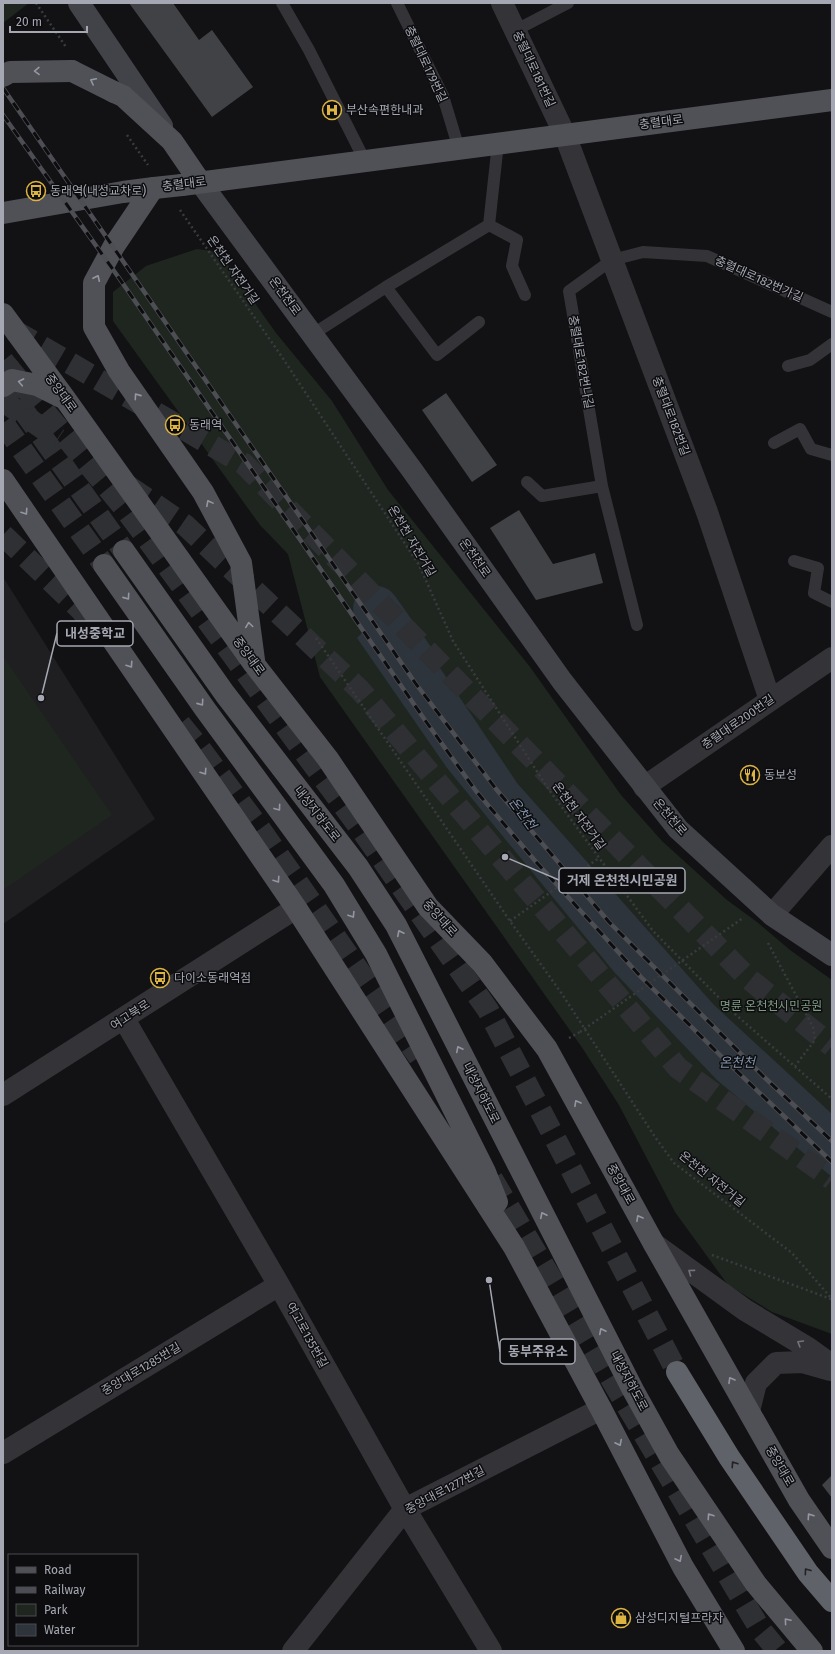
<svg xmlns="http://www.w3.org/2000/svg" width="835" height="1654" font-family="'Fira Sans','Noto Sans KR',sans-serif">
<rect width="100%" height="100%" fill="#121214"/>
<!-- built -->
<path fill="#1f1e20" d="M 3,577 L 155,819 L 3,924 Z"/>
<!-- green -->
<path fill="#1f2620" d="M 3,3 L 29,3 L 3,23 Z
M 197,249 L 219,252 L 276,333 L 332,401 L 388,490 L 530,667 L 621,795 L 662,841 L 727,900 L 757,922 L 790,950 L 832,980 L 832,1334 L 772,1312 L 728,1285 L 675,1212 L 619,1105 L 581,1046 L 320,677 L 288,554 L 260,525 L 113,321 L 113,292 L 146,266 Z
M 3,656 L 112,815 L 3,890 Z"/>
<!-- water -->
<path fill="#2d343b" d="M 396,606 L 424,644 L 517,783 L 714,1005 L 832,1114 L 832,1177 L 717,1080 L 615,973 L 447,768 L 357,638 L 379,615 Z"/>
<g fill="none" stroke-linecap="round" stroke-linejoin="round">
<!-- river -->
<path stroke="#2d343b" stroke-width="46" d="M 376,609 L 417,667"/>
</g>
<!-- building -->
<path fill="#414246" d="M 129,3 L 173,3 L 199,40 L 212,30 L 253,87 L 212,117 Z
M 446,393 L 497,465 L 472,482 L 422,410 Z
M 519,510 L 553,564 L 595,553 L 603,583 L 536,600 L 490,528 Z
M 832,1475 L 832,1498 L 822,1485 Z"/>
<g fill="none" stroke-linecap="round" stroke-linejoin="round">
<!-- primary-tunnel -->
<path stroke="#2f3034" stroke-width="22" stroke-dasharray="22 11" stroke-linecap="butt" d="M 3,382 L 124,551
M 3,423 L 104,565"/>
<!-- highway-tunnel -->
<path stroke="#2f3034" stroke-width="22" stroke-dasharray="22 11" stroke-linecap="butt" d="M 13,330 L 244,464 L 749,979 L 832,1046
M 3,361 L 126,510 L 363,832 L 488,1010 L 677,1372
M 3,401 L 58,439
M 128,486 L 185,525 L 360,690 L 678,1068 L 832,1179
M 3,535 L 81,610 L 94,626
M 180,724 L 198,746 L 260,829 L 419,1057
M 492,1179 L 760,1629 L 778,1651"/>
<!-- path -->
<path stroke="#3a3b3f" stroke-width="2.5" stroke-dasharray="2 3" stroke-linecap="butt" d="M 36,3 L 66,47
M 127,135 L 148,165
M 180,210 L 282,357 L 419,565 L 453,641 L 547,787 L 653,931 L 735,1014 L 832,1099
M 316,638 L 510,921 L 562,994 L 655,1137 L 674,1163 L 792,1253 L 832,1299
M 768,943 L 813,1027 L 815,1040 L 795,1066
M 569,1038 L 580,1032
M 712,1255 L 831,1299"/>
<!-- lane -->
<path stroke="#343438" stroke-width="12" d="M 282,3 L 309,50 L 365,161
M 397,3 L 443,96 L 459,149
M 516,30 L 568,3
M 489,225 L 517,240 L 512,266 L 525,295
M 386,287 L 437,355 L 479,322
M 313,334 L 386,287 L 489,225 L 498,143
M 788,366 L 810,360 L 832,344
M 774,443 L 800,429 L 811,449 L 832,455
M 527,482 L 542,496 L 602,486
M 794,561 L 818,568 L 814,593 L 832,602
M 637,625 L 602,486 L 569,291 L 612,260 L 643,252 L 707,256 L 832,312"/>
<!-- street -->
<path stroke="#343438" stroke-width="22" d="M 502,3 L 565,135 L 707,512 L 770,700
M 644,787 L 832,658
M 772,915 L 832,846
M 124,1019 L 279,1285 L 402,1504 L 491,1651
M 3,1095 L 296,908
M 654,1244 L 745,1310 L 808,1348 L 832,1365
M 749,1411 L 756,1383 L 776,1363 L 802,1362 L 830,1370
M 3,1453 L 279,1285
M 293,1651 L 405,1509 L 601,1409"/>
<!-- secondary -->
<path stroke="#424348" stroke-width="22" d="M 79,3 L 162,126
M 200,182 L 412,470 L 562,681 L 678,829 L 772,915 L 832,955"/>
<!-- primary -->
<path stroke="#505157" stroke-width="22" d="M 3,76 L 10,72 L 72,71
M 114,92 L 123,96 L 172,141 L 200,182
M 182,185 L 832,100
M 153,188 L 114,246 L 94,283 L 94,327 L 119,371 L 203,492 L 241,563 L 254,660
M 3,213 L 123,192 L 154,188
M 3,314 L 66,400 L 254,664 L 328,759 L 428,907 L 482,963 L 547,1049 L 654,1244 L 799,1500 L 832,1548
M 3,386 L 12,380 L 37,385 L 61,397
M 3,480 L 296,908 L 514,1247 L 601,1409 L 683,1567 L 734,1651
M 124,551 L 225,694 L 358,867 L 396,925 L 633,1390 L 669,1455 L 756,1584 L 812,1651
M 104,565 L 205,709 L 334,885 L 376,954 L 485,1172 L 497,1202"/>
<!-- highway -->
<path stroke="#606269" stroke-width="22" d="M 677,1372 L 729,1457 L 808,1573 L 832,1601"/>
<defs>
<path id="rail" d="M 3,88 L 416,684 L 496,789 L 609,922 L 763,1076 L 832,1141
M 3,115 L 119,278 L 427,723 L 476,791 L 537,863 L 641,977 L 723,1058 L 832,1162"/>
</defs>
<!-- rail casing -->
<use href="#rail" stroke="#4d4e53" stroke-width="4.5"/>
<!-- rail -->
<use href="#rail" stroke="#0d0d0f" stroke-width="3" stroke-dasharray="9" stroke-linecap="butt"/>
<!-- path-bridge -->
<path stroke="#3a3b3f" stroke-width="2.5" stroke-dasharray="2 3" stroke-linecap="butt" d="M 510,921 L 599,858
M 580,1032 L 743,918"/>
<!-- primary-bridge -->
<path stroke="#505157" stroke-width="22" d="M 72,71 L 114,92
M 154,188 L 182,185"/>
</g>
<!-- one-way arrows -->
<defs><path id="oneway-chevron" d="M-2-3.5L2.5 0L-2 3.5" fill="none" stroke-width="1.6" stroke-linecap="round" stroke-linejoin="round"/></defs>
<g stroke="#9497a1">
<use href="#oneway-chevron" transform="translate(37 71) rotate(179)"/>
<use href="#oneway-chevron" transform="translate(93 81) rotate(-153)"/>
<use href="#oneway-chevron" transform="translate(97 278) rotate(-65)"/>
<use href="#oneway-chevron" transform="translate(21 382) rotate(-169)"/>
<use href="#oneway-chevron" transform="translate(137 396) rotate(-125)"/>
<use href="#oneway-chevron" transform="translate(209 503) rotate(-118)"/>
<use href="#oneway-chevron" transform="translate(25 512) rotate(56)"/>
<use href="#oneway-chevron" transform="translate(127 597) rotate(55)"/>
<use href="#oneway-chevron" transform="translate(249 625) rotate(-98)"/>
<use href="#oneway-chevron" transform="translate(130 665) rotate(56)"/>
<use href="#oneway-chevron" transform="translate(201 703) rotate(55)"/>
<use href="#oneway-chevron" transform="translate(204 772) rotate(56)"/>
<use href="#oneway-chevron" transform="translate(278 808) rotate(54)"/>
<use href="#oneway-chevron" transform="translate(277 880) rotate(56)"/>
<use href="#oneway-chevron" transform="translate(352 915) rotate(58)"/>
<use href="#oneway-chevron" transform="translate(400 933) rotate(-117)"/>
<use href="#oneway-chevron" transform="translate(459 1049) rotate(-117)"/>
<use href="#oneway-chevron" transform="translate(577 1103) rotate(-119)"/>
<use href="#oneway-chevron" transform="translate(543 1215) rotate(-117)"/>
<use href="#oneway-chevron" transform="translate(639 1218) rotate(-119)"/>
<use href="#oneway-chevron" transform="translate(602 1331) rotate(-117)"/>
<use href="#oneway-chevron" transform="translate(731 1380) rotate(-120)"/>
<use href="#oneway-chevron" transform="translate(619 1443) rotate(63)"/>
<use href="#oneway-chevron" transform="translate(710 1516) rotate(-124)"/>
<use href="#oneway-chevron" transform="translate(810 1516) rotate(-124)"/>
<use href="#oneway-chevron" transform="translate(679 1559) rotate(63)"/>
<use href="#oneway-chevron" transform="translate(787 1621) rotate(-130)"/>
</g>
<g stroke="#72747c">
<use href="#oneway-chevron" transform="translate(691 1272) rotate(-144)"/>
<use href="#oneway-chevron" transform="translate(800 1343) rotate(-149)"/>
</g>
<g stroke="#222226">
<use href="#oneway-chevron" transform="translate(734 1464) rotate(-124)"/>
<use href="#oneway-chevron" transform="translate(807 1571) rotate(-126)"/>
</g>
<!-- icons -->
<defs>
<symbol id="hospital-ring" viewBox="-11 -11 22 22"><circle r="9.5" fill="#0d0d0f" stroke="#ddb341" stroke-width="1.5"/><path d="M-5-5h3v3.5h4V-5h3V5h-3V1.5h-4V5h-3Z" fill="#ddb341"/></symbol>
<symbol id="bus-ring" viewBox="-11 -11 22 22"><circle r="9.5" fill="#0d0d0f" stroke="#ddb341" stroke-width="1.5"/><path d="M-5-6H5V4H4V6H2V4H-2V6H-4V4H-5ZM-3.5-4V0h7V-4ZM-3.5 1.2v1.5H-2V1.2ZM2 1.2v1.5H3.5V1.2Z" fill="#ddb341"/></symbol>
<symbol id="restaurant-ring" viewBox="-11 -11 22 22"><circle r="9.5" fill="#0d0d0f" stroke="#ddb341" stroke-width="1.5"/><path d="M-5-6h1v4h1v-4h1v4h1v-4h1v5L-1.5 .5V6h-2V.5L-5-1ZM5-6V6H3V1.5H1.5Q1.5-4 5-6Z" fill="#ddb341"/></symbol>
<symbol id="shop-ring" viewBox="-11 -11 22 22"><circle r="9.5" fill="#0d0d0f" stroke="#ddb341" stroke-width="1.5"/><path d="M-5-2.5h2.3a2.7 3.5 0 0 1 5.4 0H5L5.5 6h-11ZM-1.5-2.5h3a1.5 2.3 0 0 0-3 0Z" fill="#ddb341"/></symbol>
</defs>
<g fill-rule="evenodd">
<use href="#hospital-ring" x="321" y="99" width="22" height="22"/>
<use href="#bus-ring" x="25" y="180" width="22" height="22"/>
<use href="#bus-ring" x="164" y="414" width="22" height="22"/>
<use href="#restaurant-ring" x="739" y="764" width="22" height="22"/>
<use href="#bus-ring" x="149" y="967" width="22" height="22"/>
<use href="#shop-ring" x="610" y="1607" width="22" height="22"/>
</g>
<g text-anchor="middle" stroke-width="3" stroke-linejoin="round" paint-order="stroke">
<!-- street labels -->
<g font-size="12" fill="#a5a8b3" stroke="#0d0d0f">
<text transform="translate(426 64) rotate(65)" y="4">충렬대로179번길</text>
<text transform="translate(534 69) rotate(65)" y="4">충렬대로181번길</text>
<text transform="translate(661 122) rotate(-7)" y="4">충렬대로</text>
<text transform="translate(184 184) rotate(-7)" y="4">충렬대로</text>
<text transform="translate(233 270) rotate(55)" y="4">온천천 자전거길</text>
<text transform="translate(759 279) rotate(24)" y="4">충렬대로182번가길</text>
<text transform="translate(285 296) rotate(54)" y="4">온천천로</text>
<text transform="translate(581 362) rotate(80)" y="4">충렬대로182번나길</text>
<text transform="translate(61 393) rotate(54)" y="4">중앙대로</text>
<text transform="translate(671 416) rotate(69)" y="4">충렬대로182번길</text>
<text transform="translate(412 541) rotate(59)" y="4">온천천 자전거길</text>
<text transform="translate(475 558) rotate(55)" y="4">온천천로</text>
<text transform="translate(249 656) rotate(54)" y="4">중앙대로</text>
<text transform="translate(738 722) rotate(-35)" y="4">충렬대로200번길</text>
<text transform="translate(317 814) rotate(52)" y="4">내성지하도로</text>
<text transform="translate(579 816) rotate(54)" y="4">온천천 자전거길</text>
<text transform="translate(670 817) rotate(49)" y="4">온천천로</text>
<text transform="translate(440 918) rotate(48)" y="4">중앙대로</text>
<text transform="translate(130 1015) rotate(-33)" y="4">여고북로</text>
<text transform="translate(481 1093) rotate(63)" y="4">내성지하도로</text>
<text transform="translate(712 1179) rotate(39)" y="4">온천천 자전거길</text>
<text transform="translate(621 1184) rotate(61)" y="4">중앙대로</text>
<text transform="translate(307 1335) rotate(61)" y="4">여고로135번길</text>
<text transform="translate(141 1369) rotate(-31)" y="4">중앙대로1285번길</text>
<text transform="translate(629 1381) rotate(62)" y="4">내성지하도로</text>
<text transform="translate(780 1466) rotate(60)" y="4">중앙대로</text>
<text transform="translate(445 1490) rotate(-28)" y="4">중앙대로1277번길</text>
</g>
<!-- poi labels -->
<g font-size="12" fill="#a5a8b3" stroke="#0d0d0f" text-anchor="start">
<text x="346" y="114">부산속편한내과</text>
<text x="50" y="195">동래역(내성교차로)</text>
<text x="189" y="429">동래역</text>
<text x="764" y="779">동보성</text>
<text x="174" y="982">다이소동래역점</text>
<text x="635" y="1622">삼성디지털프라자</text>
</g>
<!-- park labels -->
<g font-size="12" fill="#7e9c82" stroke="#0d0d0f">
<text x="771" y="1010">명륜 온천천시민공원</text>
</g>
<!-- water labels -->
<g font-size="13" font-style="italic" fill="#8093aa" stroke="#0d0d0f">
<text transform="translate(523 813) rotate(54)" y="5">온천천</text>
<text x="737" y="1067">온천천</text>
</g>
</g>
<!-- callouts -->
<path fill="none" stroke="#a5a8b3" stroke-width="1.5" d="M41 698L57 633M505 857L559 880M489 1280L500 1352"/>
<g fill="#a5a8b3" stroke="#0d0d0f" stroke-width="1.5">
<circle cx="41" cy="698" r="4"/>
<circle cx="505" cy="857" r="4"/>
<circle cx="489" cy="1280" r="4"/>
</g>
<g fill="#0d0d0f" stroke="#a5a8b3" stroke-width="1.5">
<rect x="57" y="621" width="76" height="25" rx="4"/>
<rect x="559" y="868" width="126" height="25" rx="4"/>
<rect x="500" y="1339" width="75" height="25" rx="4"/>
</g>
<g font-size="13" text-anchor="middle" font-weight="bold" fill="#a5a8b3">
<text x="95" y="638">내성중학교</text>
<text x="622" y="885">거제 온천천시민공원</text>
<text x="538" y="1356">동부주유소</text>
</g>
<!-- border -->
<rect width="835" height="1654" fill="none" stroke="#a5a8b3" stroke-width="8"/>
<!-- legend -->
<rect x="8" y="1554" width="130" height="92" fill="#0d0d0f" stroke="#4a4b51"/>
<rect x="16" y="1567" width="20" height="6" fill="#505157" stroke="#4a4b51"/>
<text x="44" y="1574" font-size="12" fill="#a5a8b3">Road</text>
<rect x="16" y="1587" width="20" height="6" fill="#4d4e53" stroke="#4a4b51"/>
<text x="44" y="1594" font-size="12" fill="#a5a8b3">Railway</text>
<rect x="16" y="1604" width="20" height="12" fill="#1f2620" stroke="#4a4b51"/>
<text x="44" y="1614" font-size="12" fill="#a5a8b3">Park</text>
<rect x="16" y="1624" width="20" height="12" fill="#2d343b" stroke="#4a4b51"/>
<text x="44" y="1634" font-size="12" fill="#a5a8b3">Water</text>
<!-- scale -->
<path d="M10 26v6h77v-6" fill="none" stroke="#a5a8b3" stroke-width="2"/>
<text x="16" y="26" font-size="12" fill="#a5a8b3" stroke="#0d0d0f" stroke-width="3" paint-order="stroke">20 m</text>
</svg>
